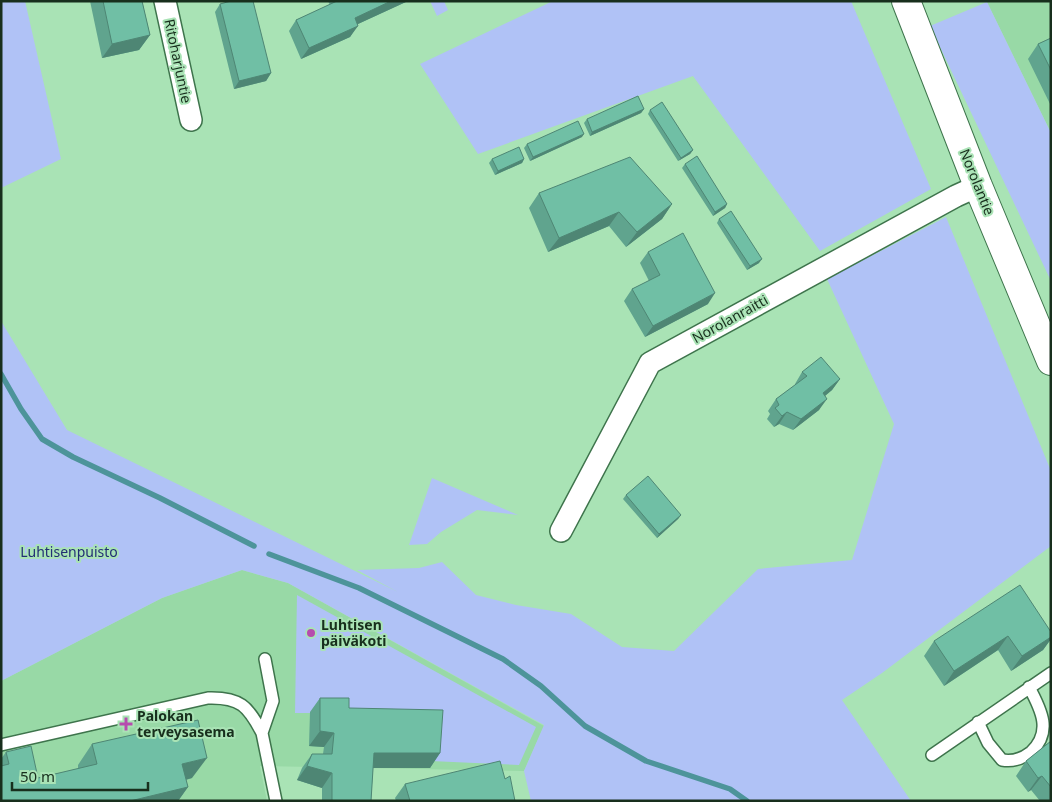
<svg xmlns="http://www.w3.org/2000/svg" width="1052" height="802" font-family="'Noto Sans',sans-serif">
<rect width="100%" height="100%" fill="#a9e3b5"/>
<!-- built -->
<path fill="#98d9a6" d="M 987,1 L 1051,1 L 1051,133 L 987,2 Z
M 242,570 L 288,583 L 544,726 L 524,771 L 260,766 L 267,801 L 1,801 L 1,681 L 162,598 Z"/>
<!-- green -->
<path fill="#b0c2f6" d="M 1,1 L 25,1 L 61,159 L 1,188 Z
M 430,1 L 444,1 L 448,10 L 437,16 Z
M 553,1 L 851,1 L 931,189 L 820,251 L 693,76 L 478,154 L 420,64 Z
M 987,2 L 1051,133 L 1051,281 L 930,26 Z
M 946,217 L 1051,471 L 1051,546 L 882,673 L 842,700 L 911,801 L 531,801 L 524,771 L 544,725 L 288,583 L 242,570 L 162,598 L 1,681 L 1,321 L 67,430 L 398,592 L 357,570 L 419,568 L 442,562 L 476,595 L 516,605 L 571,614 L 622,647 L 674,651 L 758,569 L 852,560 L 894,424 L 827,279 Z
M 432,478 L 518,515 L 477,510 L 441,532 L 427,544 L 409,545 Z
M 297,595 L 536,727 L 519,765 L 431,761 L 339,713 L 295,713 Z"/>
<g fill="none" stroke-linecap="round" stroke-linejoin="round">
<!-- stream -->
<path stroke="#4d949a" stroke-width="5.5" d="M 1,374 L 21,409 L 42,439 L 73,457 L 160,498 L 254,546
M 269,554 L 359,588 L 503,659 L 541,686 L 585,726 L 646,761 L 730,789 L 747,801"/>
<defs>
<path id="service" d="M 265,659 L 273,701 L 262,733 L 276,801
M 978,722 L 988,743 L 1002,760 C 1013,762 1022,759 1031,752 C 1052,732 1042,711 1029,687
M 1,745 L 208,698 C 240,697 248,706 262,733
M 932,755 L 1051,673"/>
<path id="minor" d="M 165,1 L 191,120
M 561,531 L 650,363 L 956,196 L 978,186"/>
<path id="tertiary" d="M 906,1 L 978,186 L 1051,361"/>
</defs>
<!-- service casing -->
<use href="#service" stroke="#3e744c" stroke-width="14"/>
<!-- minor casing -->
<use href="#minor" stroke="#3e744c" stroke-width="24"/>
<!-- tertiary casing -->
<use href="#tertiary" stroke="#3e744c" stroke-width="30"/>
<!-- service -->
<use href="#service" stroke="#fff" stroke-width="11"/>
<!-- minor -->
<use href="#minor" stroke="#fff" stroke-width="21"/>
<!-- tertiary -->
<use href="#tertiary" stroke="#fff" stroke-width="28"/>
</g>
<!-- wall -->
<path fill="#60a48e" d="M 90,1 L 142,1 L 150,35 L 139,50 L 102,58 Z
M 328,1 L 408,1 L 358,24 L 350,37 L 301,59 L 289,31 L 296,20 L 330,5 Z
M 220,4 L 271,73 L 266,81 L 234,89 L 215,12 Z
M 1051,38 L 1051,106 L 1028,59 L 1038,44 Z
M 644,109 L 641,113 L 590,136 L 584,123 L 587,119 Z
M 650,110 L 693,150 L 690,154 L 678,161 L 648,114 Z
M 582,137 L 530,161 L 524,148 L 527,144 Z
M 492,159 L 524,159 L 522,163 L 495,175 L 489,163 Z
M 685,164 L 727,204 L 725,208 L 713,216 L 682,168 Z
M 539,193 L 672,204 L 662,219 L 626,247 L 609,226 L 548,252 L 529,208 Z
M 719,219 L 759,263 L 747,270 L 717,223 Z
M 648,252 L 708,304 L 645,337 L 624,301 L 632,289 L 649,281 L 640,263 Z
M 802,372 L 840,379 L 832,390 L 825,396 L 819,410 L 793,430 L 779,424 L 774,427 L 767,419 L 770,414 L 768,411 L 776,399 L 796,385 L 795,384 Z
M 626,495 L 681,515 L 678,519 L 657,538 L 623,499 Z
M 1051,632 L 1051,639 L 1043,650 L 1011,671 L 998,650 L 944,686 L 924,656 L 934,641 Z
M 320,698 L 349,708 L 440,753 L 430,768 L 373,768 L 371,801 L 322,801 L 322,788 L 297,780 L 302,768 L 312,754 L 323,754 L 324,747 L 309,746 L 310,712 Z
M 1051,741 L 1051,801 L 1040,801 L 1031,790 L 1028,792 L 1016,776 L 1026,761 Z
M 92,744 L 192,778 L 186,780 L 188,787 L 178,801 L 1,801 L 1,759 L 6,752 L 38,778 L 78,769 L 78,765 Z
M 505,779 L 515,801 L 396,801 L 395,798 L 405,784 Z"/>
<!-- shaded-wall -->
<path fill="#4e8674" d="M 391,1 L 408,1 L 347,29 L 355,18 Z
M 358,26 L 350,37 L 301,59 L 309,48 Z
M 150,35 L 139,50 L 102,58 L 112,44 Z
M 271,73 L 266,81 L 234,89 L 239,81 Z
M 644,109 L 641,113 L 590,136 L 592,132 Z
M 584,134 L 582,137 L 530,161 L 533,157 Z
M 693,150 L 690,154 L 678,161 L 681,158 Z
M 524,159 L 522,163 L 495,175 L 498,171 Z
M 672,204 L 662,219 L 626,247 L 637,232 Z
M 727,204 L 725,208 L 713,216 L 715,212 Z
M 619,212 L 609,226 L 548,252 L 559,238 Z
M 762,259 L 759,263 L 747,270 L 750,266 Z
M 715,293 L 708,304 L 645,337 L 653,326 Z
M 840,379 L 832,390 L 815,404 L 823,393 Z
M 827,399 L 819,410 L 793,430 L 801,419 Z
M 787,412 L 779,424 L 774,427 L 782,416 Z
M 681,515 L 678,519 L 657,538 L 659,534 Z
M 1008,636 L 998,650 L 944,686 L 954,671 Z
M 1051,637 L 1051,639 L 1043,650 L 1011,671 L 1022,656 Z
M 320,731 L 334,733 L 324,747 L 309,746 Z
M 374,753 L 440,753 L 430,768 L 363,768 Z
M 207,758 L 192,778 L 168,784 L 182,764 Z
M 307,766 L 332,773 L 322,788 L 297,780 Z
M 1042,776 L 1031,790 L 1028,792 L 1038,778 Z
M 188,787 L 178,801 L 130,801 Z"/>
<!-- building -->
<path fill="#70bfa5" stroke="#4e8674" d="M 103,1 L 142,1 L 150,35 L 112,44 Z
M 231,1 L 253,1 L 271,73 L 239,81 L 220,4 Z
M 337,1 L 391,1 L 355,18 L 358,26 L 309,48 L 296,20 Z
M 1051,38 L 1051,70 L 1038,44 Z
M 638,96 L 644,109 L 592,132 L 587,119 Z
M 662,102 L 693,150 L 681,158 L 650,110 Z
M 578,121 L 584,134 L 533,157 L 527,144 Z
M 519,147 L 524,159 L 498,171 L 492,159 Z
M 697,156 L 727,204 L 715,212 L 685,164 Z
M 630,157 L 672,204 L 637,232 L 619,212 L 559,238 L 539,193 Z
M 731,211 L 762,259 L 750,266 L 719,219 Z
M 683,233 L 715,293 L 653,326 L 632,289 L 660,275 L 648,252 Z
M 821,357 L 840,379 L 823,393 L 827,399 L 801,419 L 787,412 L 782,416 L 775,408 L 779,405 L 776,399 L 807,376 L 802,372 Z
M 648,476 L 681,515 L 659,534 L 626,495 Z
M 1020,585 L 1051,632 L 1051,637 L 1022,656 L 1008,636 L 954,671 L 934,641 Z
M 320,698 L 349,698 L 349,708 L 443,710 L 440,753 L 374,753 L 371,801 L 332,801 L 332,773 L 307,766 L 312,754 L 332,754 L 334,733 L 320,731 Z
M 198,720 L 207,758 L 182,764 L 188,787 L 130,801 L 1,801 L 1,766 L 9,764 L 6,752 L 31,746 L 38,778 L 97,764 L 92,744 Z
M 1051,741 L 1051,787 L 1042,776 L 1038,778 L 1026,761 Z
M 500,761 L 505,779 L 510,776 L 515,801 L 409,801 L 410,801 L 405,784 Z"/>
<!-- markers -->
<g fill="#b64cae" stroke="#a9e3b5" stroke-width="2">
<circle cx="311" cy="633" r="5"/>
<path d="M123.5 716.5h5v5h5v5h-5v5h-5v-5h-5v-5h5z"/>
</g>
<g text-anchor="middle" stroke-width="4" stroke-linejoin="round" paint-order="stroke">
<!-- street labels -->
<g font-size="14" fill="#182f1d" stroke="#a9e3b5">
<text transform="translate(178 61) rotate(78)" y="5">Ritoharjuntie</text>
<text transform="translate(977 182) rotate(68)" y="5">Norolantie</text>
<text transform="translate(730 319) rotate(-29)" y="5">Norolanraitti</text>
</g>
<!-- park labels -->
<g font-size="14" fill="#222f74" stroke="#a9e3b5">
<text x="69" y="557">Luhtisenpuisto</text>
</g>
<!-- poi labels -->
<g font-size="14" font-weight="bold" fill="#182f1d" stroke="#a9e3b5" text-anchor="start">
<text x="321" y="630">Luhtisen<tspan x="321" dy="16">päiväkoti</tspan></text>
<text x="137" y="721">Palokan<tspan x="137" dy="16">terveysasema</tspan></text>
</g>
</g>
<!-- border -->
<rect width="1052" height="802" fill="none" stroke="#182f1d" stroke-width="5"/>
<!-- scale -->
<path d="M12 782v8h136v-8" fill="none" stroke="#182f1d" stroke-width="2.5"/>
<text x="20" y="782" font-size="15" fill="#182f1d" stroke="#a9e3b5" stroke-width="4" paint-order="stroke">50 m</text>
</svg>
